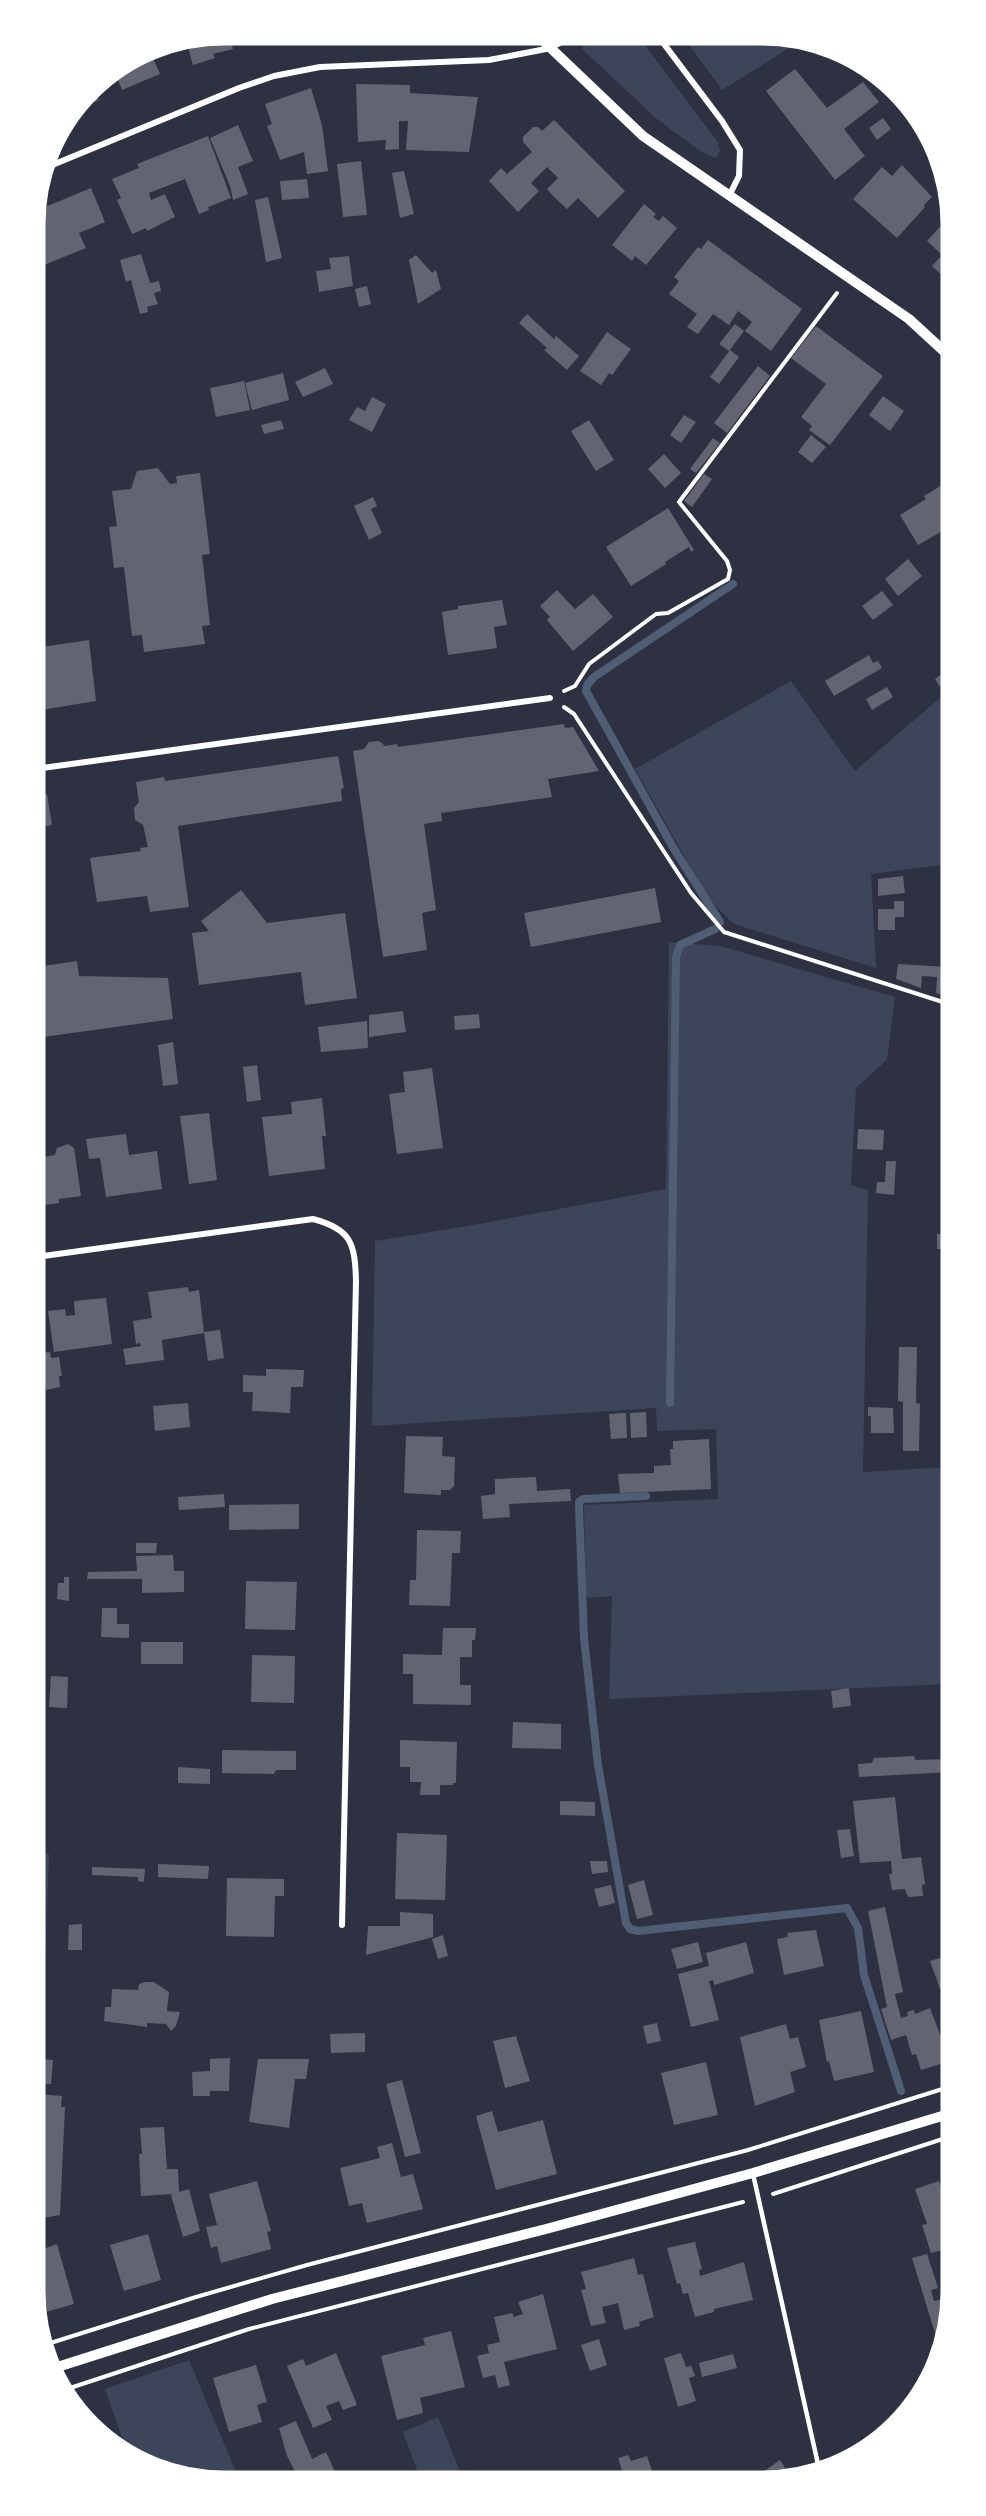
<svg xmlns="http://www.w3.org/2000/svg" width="986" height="2516" font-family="'Archivo Narrow',sans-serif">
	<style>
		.green { fill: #3c4559 }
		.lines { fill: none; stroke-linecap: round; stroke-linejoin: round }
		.stream { stroke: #4f5d75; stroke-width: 8 }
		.building { fill: #626471 }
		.path { stroke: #fff; stroke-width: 4 }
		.service { stroke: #fff; stroke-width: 4.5 }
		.minor { stroke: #fff; stroke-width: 6 }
		.tertiary { stroke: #fff; stroke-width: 10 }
		.rim { fill: none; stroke: #fff; stroke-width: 3 }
	</style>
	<rect width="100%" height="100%" fill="#2d3142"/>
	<path class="green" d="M588,35L638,36L718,142L720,151L716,158L700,151L657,119L582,49Z
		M683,36L799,37L805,38L722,90Z
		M791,681L855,771L941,697L948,720L949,864L871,874L876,968L734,924L709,900L635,769Z
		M669,942L720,946L895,997L887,1060L856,1088L851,1185L868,1190L863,1472L950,1467L951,1684L609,1699L612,1596L586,1598L584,1505L718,1499L716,1429L657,1431L656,1408L372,1426L375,1241L479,1224L666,1189Z
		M38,1854H49L42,2040H39Z
		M189,2360L239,2479H187L126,2449L105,2389Z
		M438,2417L463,2478H420L403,2432Z"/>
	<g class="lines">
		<path class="stream" d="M720,922L674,849L586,691L587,685L594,677L733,584
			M670,1403L676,957L680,945L715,929
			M646,1496L583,1499L579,1502V1507L584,1638L598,1765L626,1923L630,1929L638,1931L847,1908L858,1928L864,1975L901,2091"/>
	</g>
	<path class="building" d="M228,33L233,49L213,54L215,58L193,65L186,40Z
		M254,33H284V34L256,42Z
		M149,49L160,74L122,90L114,70Z
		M795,69L827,108L863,82L879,102L844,129L865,156L835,180L766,91Z
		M356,84L410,85V93L478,97L469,152L406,150L408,121H399V149L385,150L386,140L358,142Z
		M93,87L99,100L75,110Z
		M311,88L322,125L328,171L307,174L304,152L280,160L267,126L272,124L265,104Z
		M883,118L891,129L877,140L869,128Z
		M554,120L625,191L598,218L578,198L567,209L554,197L547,189L558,178L547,167L531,183L539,191L518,212L489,181L501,168L507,174L532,152L523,142V137L533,127H538L542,131Z
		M238,125L253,161L238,167L248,194L233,200L230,186L210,138Z
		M208,136L231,198L208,207L209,210L199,214L185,179L149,193L151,200L165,194L175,217L147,231L146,228L132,234L117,200L121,198L112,179L139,168L137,164Z
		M361,161L367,215L343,217L337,164Z
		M902,165L932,197L924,205L925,207L897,238L853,199L882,167L892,176Z
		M404,171L414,214L400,218L392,173Z
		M307,179L309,198L282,200L280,181Z
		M91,188L105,222L79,233L86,248L39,267L34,255L33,212Z
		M268,197L282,258L266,262L255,200Z
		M644,204L656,214L653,217L659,221L663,216L677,228L646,265L635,256L632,261L612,245Z
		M947,219V280L932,266L942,255L927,241Z
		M708,240L802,309L771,351L745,331L752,322L738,311L729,325L713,314L698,334L687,327L697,314L669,294L679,281L674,277L698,247L701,249Z
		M141,254L150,283L159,281L161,291L154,293L158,304L147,307L148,312L140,314L131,280L126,282L120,260Z
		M416,255L432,273L436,270L441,289L418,304L409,260Z
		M349,256L353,286L319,292L316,271L331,269L329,258Z
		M367,286L371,304L359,307L355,289Z
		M527,314L554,339L556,336L579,356L567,370L544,350L547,348L519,323Z
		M735,324L744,331L729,351L719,344Z
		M816,326L883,376L830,445L809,430L812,426L801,417L826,384L791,358Z
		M607,332L631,349L612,375L609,373L601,385L580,371Z
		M730,350L739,357L719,384L710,377Z
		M758,366L770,376L727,433L714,423Z
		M325,368L333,384L303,397L295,382Z
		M283,373L289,400L252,410L245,383Z
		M244,381L250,410L216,417L210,388Z
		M883,396L904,411L890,431L869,415Z
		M372,397L386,404L372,432L349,420L357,407L365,411Z
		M684,415L696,422L681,443L670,435Z
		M281,420L284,429L264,434L261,425Z
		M589,420L614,460L596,471L571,431Z
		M811,435L826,447L812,463L798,452Z
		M713,438L720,443L696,473L690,469Z
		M664,454L681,473L665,488L648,469Z
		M158,468L170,484L177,483L176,476L200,473L210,554L202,555L210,625L202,626L205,644L144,652L142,635L132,636L124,567L114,568L109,527L117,526L112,491L131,489L137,471Z
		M704,474L712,479L692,507L684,501Z
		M947,482L948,535L944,530L918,545L900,515L926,499L924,496Z
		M373,497L377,506L371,509L382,533L369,540L354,506Z
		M668,508L694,550L691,552L689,547L665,562L666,564L631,586L606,547Z
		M908,559L922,576L898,596L885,579Z
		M557,590L575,609L593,594L613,617L573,651L547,620L550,617L540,606Z
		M882,591L893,605L873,620L862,606Z
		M502,600L507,625L494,627L497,648L448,655L442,612L458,609V606Z
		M89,640L96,701L35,711V648Z
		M869,655L873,663L878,661L882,668L834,696L825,681Z
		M948,669V686L942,690L935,679Z
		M887,687L893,697L872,710L866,699Z
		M564,724L565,728L573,727L599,771L548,779L552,797L441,813L442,821L424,824L436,910L422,913L427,950L383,957L353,751L364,749L369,742L379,741L385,746L397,744L398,747Z
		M338,756L344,788L341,789L342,801L178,826L189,907L150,912L147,896L97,902L90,858L141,851L140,848L148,847L143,825L135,820L134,808L139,802L136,782L164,777L165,781Z
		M47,794L52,825L37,828L35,795Z
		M903,876L905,893L878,896V879Z
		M655,888L661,922L531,947L524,913Z
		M241,890L267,923L345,913L357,998L305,1005L301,972L199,985L192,933L209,931L201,921Z
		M894,901H904V917H895V930H878V909H894Z
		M77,961L79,976L168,978L173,1019L36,1038V967Z
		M898,964L949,967V997L936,993L937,977L922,976L921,988L896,979Z
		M403,1011L406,1032L369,1037V1015Z
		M479,1014L480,1028L455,1030L454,1016Z
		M367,1021L368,1048L321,1052L318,1027Z
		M173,1042L178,1084L163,1086L158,1045Z
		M257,1065L261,1100L247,1102L243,1067Z
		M432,1068L443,1148L397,1154L389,1094L405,1092L403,1072Z
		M322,1098L326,1136H322L325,1169L269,1176L262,1117L292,1114L291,1102Z
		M209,1113L217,1180L189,1184L180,1116Z
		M858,1129L884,1130L883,1150L857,1149Z
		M126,1134L129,1155L157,1151L162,1189L106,1197L100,1158L89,1159L86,1139Z
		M68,1144L74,1148L81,1196L59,1199V1203L44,1205V1199L36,1200V1178L41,1177L38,1158L55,1155L57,1148Z
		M886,1161H896L894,1195L876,1193L877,1182H885Z
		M937,1234H950V1250L937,1249Z
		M188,1287L189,1292L199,1290L204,1333L162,1340L164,1360L126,1365L123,1349L141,1346L140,1343L136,1344L133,1321L152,1318L148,1292Z
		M106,1298L112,1344L54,1352L48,1311L65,1309L66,1316L75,1315L74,1301Z
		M220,1330L224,1358L208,1361L204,1332Z
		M37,1338L40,1353L50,1352L51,1358L59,1357L62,1376H59L60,1387L46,1390L41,1361L37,1362Z
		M899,1347H917L916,1403L920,1404L919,1451H903V1402L898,1401Z
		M266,1369L304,1370L303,1387H291L290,1413L252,1411L253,1392H243V1375L266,1376Z
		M188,1403L190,1427L155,1431L153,1406Z
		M868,1407L893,1408L894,1433H871V1416H868Z
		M646,1412L647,1437L631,1438L630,1413Z
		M626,1413L627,1438L611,1439L609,1414Z
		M406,1436L443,1437L442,1456L455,1457L454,1486L450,1490H441V1495L404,1493Z
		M709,1439L711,1489L620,1493L618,1474L654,1473V1466L671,1465L670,1449H673V1441Z
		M536,1477L537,1491L570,1489L571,1501L509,1504L510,1517L483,1519L481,1496L495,1494V1479Z
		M224,1494L225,1507L179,1510L178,1497Z
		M299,1504V1529L229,1530V1505Z
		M417,1530L461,1531L460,1553H452L450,1606L409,1605L410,1580H416Z
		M136,1543H157L156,1553H136Z
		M173,1555L174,1571H184V1592L142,1593V1579H87L88,1572L137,1571L136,1556Z
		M64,1577H69V1601L57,1599L58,1583H64Z
		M246,1581L297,1582L295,1630L245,1629Z
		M102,1608H117V1624H129V1638L101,1637Z
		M443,1628H476L475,1640H472V1657H460V1685H471V1705L413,1704V1674H403V1654L442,1655Z
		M141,1642H183V1664H141Z
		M252,1655L295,1656L294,1703L251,1702Z
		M51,1676L68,1677L67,1708L49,1707Z
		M849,1688L851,1706L833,1708L831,1691Z
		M946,1702H951V1727H948Z
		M513,1722L561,1724V1749L512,1748Z
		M400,1740L457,1742L456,1783H453V1785H440V1795H420L421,1782H410V1767H400Z
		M222,1750L296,1751V1770H276L274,1774L222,1773Z
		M914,1756L915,1760L949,1759L950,1772L859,1777L858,1764L872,1763L874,1758Z
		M178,1767L210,1769V1784L178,1783Z
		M895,1797L902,1859L921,1857L925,1884L922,1885L923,1896L908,1897L905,1889L892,1890L889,1874H892L891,1861L860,1863L853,1801Z
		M560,1801L595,1802V1816L560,1815Z
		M850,1829L854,1856L841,1858L837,1830Z
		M397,1833L447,1835L445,1900L395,1899Z
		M590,1861H607L608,1872L592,1874Z
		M158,1864L209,1866L208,1879L158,1877Z
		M92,1867L145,1869L144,1882L138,1881V1877L92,1875Z
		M227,1878L284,1879V1896H275L274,1937L226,1936Z
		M644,1880L653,1915L637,1919L628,1885Z
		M611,1885L615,1903L599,1907L594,1889Z
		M885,1907L903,1992L895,1994L901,2018L908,2016L907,2012L914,2010L915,2014L930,2008L950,2061L921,2070L916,2054L912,2055L906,2035L891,2040L881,2009L887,2007L868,1911Z
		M400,1912L433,1914V1937L366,1955L368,1926H400Z
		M82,1924V1950H68L69,1925Z
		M816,1930L824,1966L784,1975L777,1939L788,1937L787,1933Z
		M443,1935L448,1956L438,1959L432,1939Z
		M698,1942L703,1962L677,1969L671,1949Z
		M746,1942L754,1973L714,1985L713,1980L709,1981L719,2020L691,2027L678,1974L709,1966L706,1953Z
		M946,1956L952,1972V1984L940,1989L930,1961Z
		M145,1982H154L169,1992L167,2011L180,2012L176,2026L171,2031L166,2024L147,2023V2027L104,2021L105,2007H111L112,1989L138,1990L139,1984Z
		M861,2011L874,2072L834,2081L829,2061L827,2062L819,2020Z
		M657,2023L661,2041L647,2044L643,2026Z
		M786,2024L790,2039L798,2037L806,2067L790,2072L795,2092L755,2106L740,2037Z
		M365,2033V2052L331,2053L330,2034Z
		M516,2036L530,2081L505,2088L493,2041Z
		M230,2058L229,2091H210V2096H193L192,2072L210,2071V2059Z
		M39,2059L53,2060L51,2084H39Z
		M258,2059H309L306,2079H295L289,2128L249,2122Z
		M706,2062L718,2115L674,2125L661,2073Z
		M402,2080L421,2153L405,2157L386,2084Z
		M39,2094L62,2096L61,2107H65L60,2215L43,2218H39Z
		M492,2111L498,2132L543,2120L557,2174L496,2190L476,2116Z
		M164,2127L167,2169H178L179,2192L189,2189L200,2231L183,2237L171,2195L174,2194L141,2196L139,2154H142L140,2128Z
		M392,2143L401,2177L413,2174L423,2209L367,2223L362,2203L349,2206L340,2168L380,2158L377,2147Z
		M257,2181L271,2231L267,2232L271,2249L221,2263L217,2246L211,2248L206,2227L217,2225L209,2194Z
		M939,2181L952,2225L953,2269L946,2249L931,2253L922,2225L927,2224L915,2189Z
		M39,2225H43L42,2231L45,2232L43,2249L57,2244L74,2304L42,2313L39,2303Z
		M148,2234L161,2280L124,2291L110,2245Z
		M695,2242L702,2269L699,2270L700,2276L744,2262L753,2300L714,2309V2312L695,2317L688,2293L683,2294L680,2283L677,2284L667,2248Z
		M927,2254L938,2288L931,2290L934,2301L948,2298L951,2310L944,2342L938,2343L912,2258Z
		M634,2258L638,2275L643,2274L654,2317L639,2322L640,2326L624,2330L618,2303L602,2307L606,2323L591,2326L581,2290L586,2289L581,2272Z
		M543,2294L557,2349L504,2362L510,2385L498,2388L495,2375L483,2378L477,2356L489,2353L487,2345L500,2342L494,2317L512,2313L514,2317L523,2314L518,2302Z
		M451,2331L465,2387L420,2398L423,2413L397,2420L381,2356L425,2345L423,2338Z
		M599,2339L607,2365L590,2371L581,2345Z
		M336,2353L357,2405L343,2410L339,2401L326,2406L332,2420L313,2428L287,2366L303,2359L306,2366Z
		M681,2353L686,2367L691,2366L695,2376L689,2378L696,2401L678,2407L664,2358Z
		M733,2354L737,2368L702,2377L699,2363Z
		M256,2365L267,2402L257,2405L262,2422L229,2432L213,2378Z
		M296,2421L312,2459L326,2452L337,2476L330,2479H299L287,2456L279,2428Z
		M628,2455L631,2461L647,2456L654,2477H624L618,2458Z
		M780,2460L791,2477H756Z
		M605,2471L607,2478H587V2477Z"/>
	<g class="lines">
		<path class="path" d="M564,691L575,686L589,664L656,614L668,613L728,579L730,570L727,561L679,502L837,293
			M564,707L574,714L691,893L724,932L949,1004
			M773,2194L952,2136
			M41,2346L196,2297L307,2265L748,2150L952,2086
			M61,2391L249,2329L743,2202"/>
		<path class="service" d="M753,2174L820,2473"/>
		<path class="minor" d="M658,36L722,121L740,150L739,176L729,196
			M45,168L239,88L274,76L320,67L489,60L551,48L573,35
			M35,769L550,698
			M36,1257L313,1219C351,1229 355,1243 356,1281L342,1925"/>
		<path class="tertiary" d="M537,35L643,136L909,319L947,354
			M51,2369L272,2299L546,2229L753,2173L952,2113"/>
	</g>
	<path d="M0 0H986V2516H0ZM224 44H762A180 180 0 0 1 942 224V2292A180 180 0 0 1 762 2472H224A180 180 0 0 1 44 2292V224A180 180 0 0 1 224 44Z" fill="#fff" fill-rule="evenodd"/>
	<path class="rim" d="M224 44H762A180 180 0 0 1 942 224V2292A180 180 0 0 1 762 2472H224A180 180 0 0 1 44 2292V224A180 180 0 0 1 224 44Z"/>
</svg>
